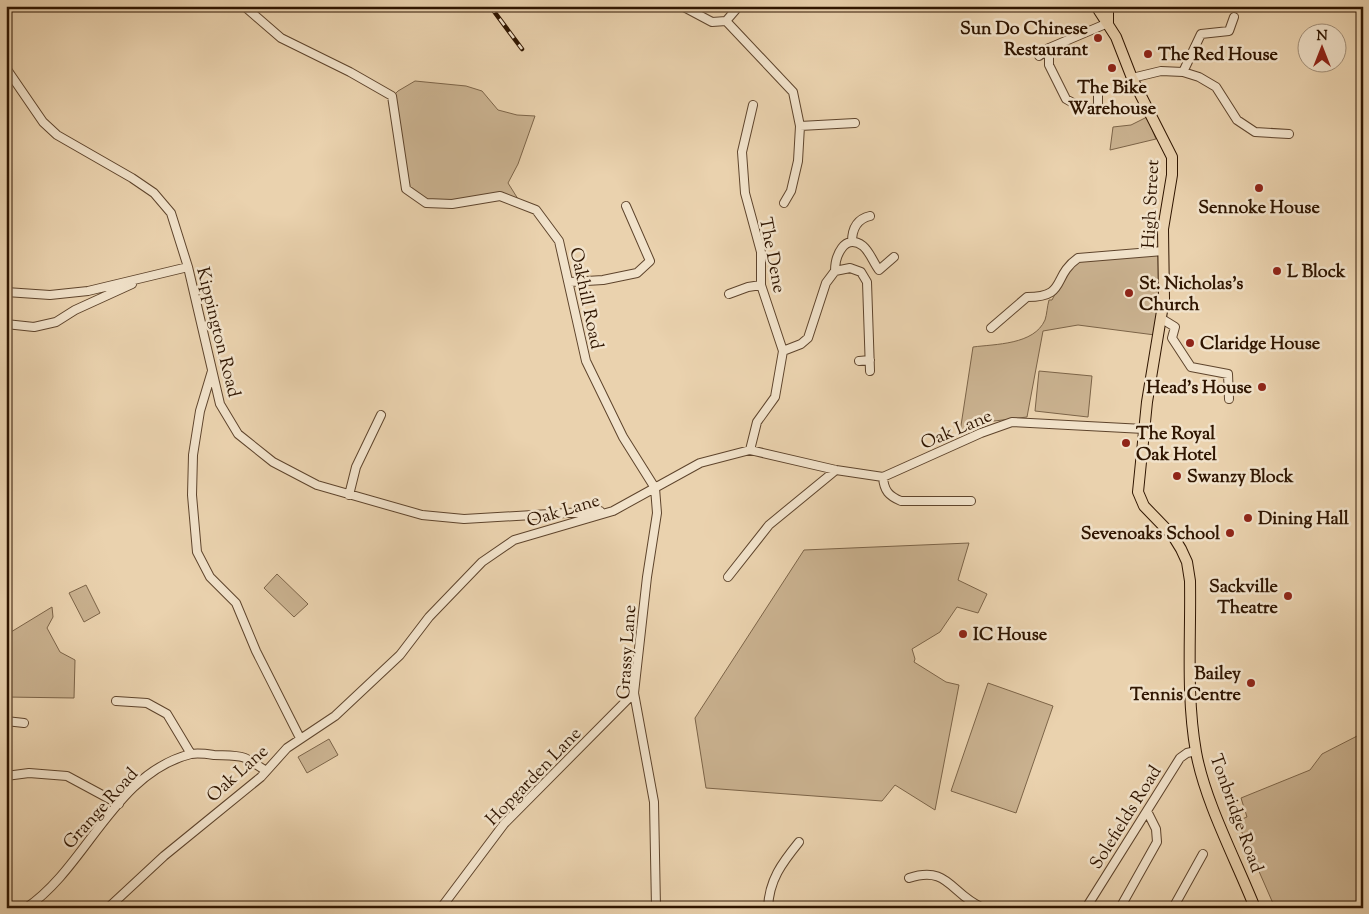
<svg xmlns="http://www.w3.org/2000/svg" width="1369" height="914" font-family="'Sorts Mill Goudy',serif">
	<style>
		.green { fill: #cab290; stroke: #7c6448 }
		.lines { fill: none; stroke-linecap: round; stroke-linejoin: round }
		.minor-casing { stroke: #5e442c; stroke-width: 10 }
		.major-casing { stroke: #2f1500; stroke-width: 12 }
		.minor { stroke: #f1e2ca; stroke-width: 8 }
		.major { stroke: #ead2ae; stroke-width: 10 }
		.rail-casing { stroke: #2f1500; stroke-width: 4.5 }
		.rail { stroke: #f1e2ca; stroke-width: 2.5; stroke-dasharray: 8; stroke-linecap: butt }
		.poi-dot { fill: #8f2418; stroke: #f1e2ca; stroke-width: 2 }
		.labels { text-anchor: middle; stroke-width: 5; stroke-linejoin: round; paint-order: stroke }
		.poi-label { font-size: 18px; font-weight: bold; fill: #2f1500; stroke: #f1e2ca; text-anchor: start }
		.street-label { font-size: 18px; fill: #2f1500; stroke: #f1e2ca }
	</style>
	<rect width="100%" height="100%" fill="#ead2ae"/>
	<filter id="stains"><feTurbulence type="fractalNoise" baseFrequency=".004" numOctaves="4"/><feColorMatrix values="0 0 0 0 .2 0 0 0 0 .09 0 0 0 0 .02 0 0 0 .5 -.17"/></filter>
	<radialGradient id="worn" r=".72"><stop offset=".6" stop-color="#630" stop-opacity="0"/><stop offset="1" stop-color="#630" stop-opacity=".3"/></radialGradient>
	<path class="green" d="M415,81L466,86L482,91L498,110L517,115L535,116L518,164L508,183L518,199L501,195L428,203L407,188L392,97L398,91Z
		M1147,117L1156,139L1110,150L1113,127L1131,125Z
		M1159,254L1161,302L1155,335L1078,325L1043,331L1027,417L978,423L960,432L973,347C995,344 1034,345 1045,320C1047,314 1047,307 1049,300H1052L1069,267L1079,260Z
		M1039,371L1092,376L1088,417L1035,411Z
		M969,543L958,580L987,594L978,613L957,607L940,632L912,649L915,659L914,662L946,682L959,685L935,810L895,785L882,801L706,788L695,718L804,550Z
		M277,574L308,604L294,617L264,588Z
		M86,585L100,613L84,622L69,593Z
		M52,607L53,617L47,628L60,652L75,660L74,698L6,697V635Z
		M988,683L1053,706L1016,813L951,791Z
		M1363,733V908H1275L1237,821L1247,817L1241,798L1310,770L1322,754Z
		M329,739L338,755L307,773L298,757Z"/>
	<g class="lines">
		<g class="minor-casing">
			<path id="minor" d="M244,6L281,38L350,72L392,96L406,189L426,203L452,204L500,196L536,210L559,241L586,361L623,437L655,488L657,513L647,577L634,693L654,802L656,908
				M682,6L712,22L726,21L793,92L800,126L798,161L791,191L784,203
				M1234,17L1229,31L1201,34L1183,72L1199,77L1216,87L1237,120L1255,132L1289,134
				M726,21L739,6
				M1049,48V65L1066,99L1082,108L1098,109V92
				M1039,56L1049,48L1108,23
				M6,68L43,122L57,135L132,178L154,193L171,213L188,267L220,404L238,434L273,462L317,485L422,515L464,519L600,511
				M1132,78L1161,71L1183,72
				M800,126L855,123
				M852,242C852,229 857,219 870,216
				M835,271C835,257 844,232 863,246C870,252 873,262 879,270L894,257
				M570,282L603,280L637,273L650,261L626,206
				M6,292L50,295L88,291L188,267
				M729,294L748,287L761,285
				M1162,319L1175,327L1172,338L1191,367L1228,374L1229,399
				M6,324L34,327L56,322L75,310L132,284
				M991,328L1027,297C1068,297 1051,277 1078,258L1163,251
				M783,351L801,344L808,338L826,283L835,271L850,268L861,272L867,282L870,371
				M859,361L870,360
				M212,371L200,411L193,455L192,495L197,552L210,577L236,603L256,651L300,738
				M750,450L757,422L775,397L783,351L761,285V252L745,193L742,152L753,105
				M883,477C884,491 889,496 901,501H971
				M349,495L356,467L381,415
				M728,577L769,525L836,470
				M116,701L147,703L167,714L191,754
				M6,721L24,723
				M6,776L29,773L67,776L119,804
				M909,878C949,865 950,894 983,908
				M26,908C87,867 114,773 191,754C198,753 207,754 214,755C244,756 241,754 266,771
				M108,908L164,856L261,777L287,748L335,716L400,655L429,617L482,562L514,540L613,511L700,463L750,450L836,470L883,477L981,433L1012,422L1144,429
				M441,908L504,824L634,693
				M768,908C769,880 782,863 799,842
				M1086,908L1180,758L1187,753L1196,751
				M1120,908L1157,842L1156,829L1147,811
				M1173,908L1203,854"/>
		</g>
		<g class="major-casing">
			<path id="major" d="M1096,6L1116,37L1132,78L1172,157V175L1163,229L1164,299L1147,402L1138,492L1144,506L1173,536L1181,549L1187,562L1190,581C1191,638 1186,695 1196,752C1205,802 1236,860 1255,908
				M1108,6V23"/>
		</g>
		<use href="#minor" class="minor"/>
		<use href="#major" class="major"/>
		<g class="rail-casing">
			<path id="rail" d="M490,6L522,49"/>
		</g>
		<use href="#rail" class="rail"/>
	</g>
	<g class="poi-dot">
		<circle cx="1098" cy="38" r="5"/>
		<circle cx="1148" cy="54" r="5"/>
		<circle cx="1112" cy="68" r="5"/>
		<circle cx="1259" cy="188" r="5"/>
		<circle cx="1277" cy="271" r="5"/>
		<circle cx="1129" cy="293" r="5"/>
		<circle cx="1190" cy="343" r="5"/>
		<circle cx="1262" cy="387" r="5"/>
		<circle cx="1126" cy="443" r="5"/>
		<circle cx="1177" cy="476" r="5"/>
		<circle cx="1248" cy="518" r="5"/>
		<circle cx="1230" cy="533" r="5"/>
		<circle cx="1288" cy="596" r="5"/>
		<circle cx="963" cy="634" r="5"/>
		<circle cx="1251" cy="683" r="5"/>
	</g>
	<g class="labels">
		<g class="poi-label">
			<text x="1088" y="34" text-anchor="end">Sun Do Chinese<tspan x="1088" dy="21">Restaurant</tspan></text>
			<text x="1158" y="60">The Red House</text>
			<text x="1112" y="93" text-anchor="middle">The Bike<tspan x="1112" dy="21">Warehouse</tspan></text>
			<text x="1259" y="213" text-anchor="middle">Sennoke House</text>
			<text x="1287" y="277">L Block</text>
			<text x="1139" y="289">St. Nicholas's<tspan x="1139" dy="21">Church</tspan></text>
			<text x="1200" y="349">Claridge House</text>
			<text x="1252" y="393" text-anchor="end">Head's House</text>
			<text x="1136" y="439">The Royal<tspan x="1136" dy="21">Oak Hotel</tspan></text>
			<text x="1187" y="482">Swanzy Block</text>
			<text x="1258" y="524">Dining Hall</text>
			<text x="1220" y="539" text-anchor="end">Sevenoaks School</text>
			<text x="1278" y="592" text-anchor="end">Sackville<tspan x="1278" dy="21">Theatre</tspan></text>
			<text x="973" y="640">IC House</text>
			<text x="1241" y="679" text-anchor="end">Bailey<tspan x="1241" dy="21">Tennis Centre</tspan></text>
		</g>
		<g class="street-label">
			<text transform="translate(1150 204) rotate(-87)" y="6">High Street</text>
			<text transform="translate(773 255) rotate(79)" y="6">The Dene</text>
			<text transform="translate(587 298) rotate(78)" y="6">Oakhill Road</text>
			<text transform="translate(219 332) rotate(76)" y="6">Kippington Road</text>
			<text transform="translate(956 429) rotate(-23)" y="6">Oak Lane</text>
			<text transform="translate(563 510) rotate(-17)" y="6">Oak Lane</text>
			<text transform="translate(626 652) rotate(-86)" y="6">Grassy Lane</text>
			<text transform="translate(237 773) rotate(-42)" y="6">Oak Lane</text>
			<text transform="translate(533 776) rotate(-46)" y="6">Hopgarden Lane</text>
			<text transform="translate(100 808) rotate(-48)" y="6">Grange Road</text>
			<text transform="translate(1237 813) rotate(70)" y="6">Tonbridge Road</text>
			<text transform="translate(1125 817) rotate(-58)" y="6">Solefields Road</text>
		</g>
	</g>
	<rect width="1369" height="914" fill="none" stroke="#ead2ae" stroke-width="25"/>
	<rect x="8" y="8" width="1354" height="899" fill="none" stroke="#2f1500" stroke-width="2.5"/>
	<rect x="12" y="12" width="1344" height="889" fill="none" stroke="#2f1500"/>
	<g transform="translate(1322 48)"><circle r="24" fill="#f1e2ca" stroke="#a39079"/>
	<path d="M0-4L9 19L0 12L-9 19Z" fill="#8f2418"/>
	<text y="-8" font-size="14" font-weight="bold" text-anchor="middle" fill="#2f1500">N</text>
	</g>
	<rect width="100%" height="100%" filter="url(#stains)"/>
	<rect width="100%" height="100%" fill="url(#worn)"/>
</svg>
